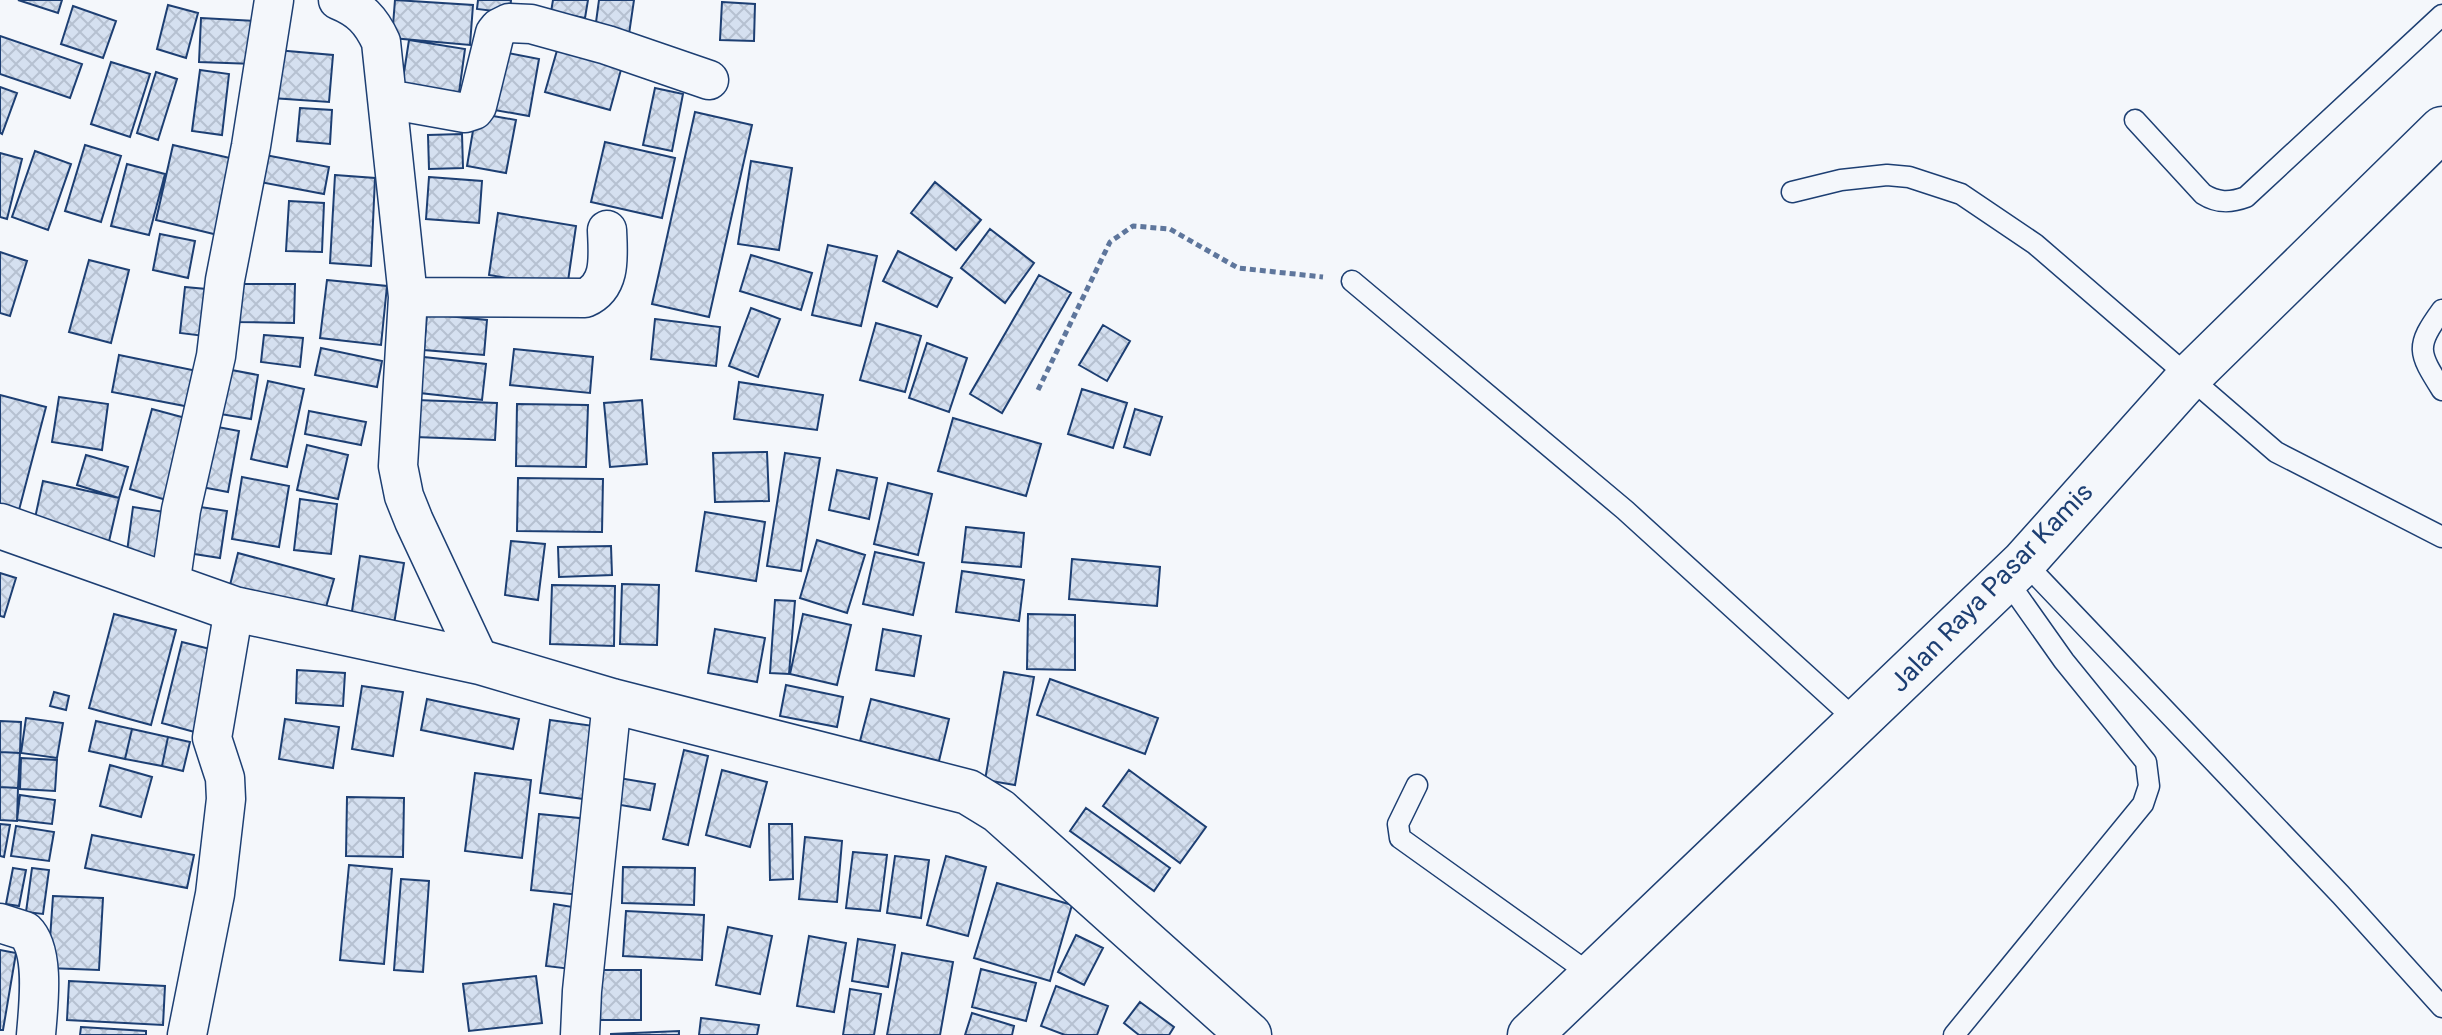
<svg xmlns="http://www.w3.org/2000/svg" width="2442" height="1035" font-family="Roboto,sans-serif">
	<style>
		.building { fill: url(#building-cross-hatch); stroke: #1d3f73; stroke-width: 2 }
		.lines { fill: none; stroke-linecap: round; stroke-linejoin: round }
		.service-casing { stroke: #1d3f73; stroke-width: 23 }
		.minor-casing { stroke: #1d3f73; stroke-width: 41 }
		.tertiary-casing { stroke: #1d3f73; stroke-width: 47 }
		.secondary-casing { stroke: #1d3f73; stroke-width: 47 }
		.path { stroke: #5e769c; stroke-width: 5; stroke-dasharray: 6 4; stroke-linecap: butt }
		.service { stroke: #f4f7fb; stroke-width: 20 }
		.minor { stroke: #f4f7fb; stroke-width: 38 }
		.tertiary { stroke: #f4f7fb; stroke-width: 44 }
		.secondary { stroke: #f4f7fb; stroke-width: 44 }
		.labels { text-anchor: middle; stroke-width: 6; stroke-linejoin: round; paint-order: stroke }
		.street-label { font-size: 26px; fill: #1d3f73; stroke: #f4f7fb }
	</style>
	<defs>
		<pattern id="building-cross-hatch" width="8" height="8" patternUnits="userSpaceOnUse" patternTransform="scale(2)"><rect width="8" height="8" fill="#d5e0f0"/><path d="M0 0l8 8M0 8l8-8" fill="none" stroke="#b6c1d1"/></pattern>
	</defs>
	<rect width="100%" height="100%" fill="#f4f7fb"/>
	<path class="building" d="M18,0H62L58,13Z
		M395,0L473,5L470,45L392,38Z
		M478,0H511L510,13L477,9Z
		M553,0H588L585,18L551,12Z
		M599,0H634L628,41L594,37Z
		M722,2L755,4L754,41L720,40Z
		M168,5L198,13L186,58L157,49Z
		M73,6L116,21L103,58L61,44Z
		M201,18L256,21L254,64L199,62Z
		M0,36L82,64L70,98L0,74Z
		M409,40L465,49L458,100L401,92Z
		M558,47L622,66L610,110L545,92Z
		M276,50L333,55L329,102L272,98Z
		M493,50L539,59L529,116L483,108Z
		M111,62L150,74L130,137L91,124Z
		M200,70L229,74L222,135L192,131Z
		M156,72L177,79L158,140L137,133Z
		M0,87L17,93L2,134L0,133Z
		M655,88L683,94L672,151L643,145Z
		M300,108L332,110L330,144L297,141Z
		M695,112L752,125L709,317L652,304Z
		M476,113L516,120L506,173L467,166Z
		M462,134L463,168L429,169L428,135Z
		M605,142L675,158L662,218L591,202Z
		M85,145L121,156L101,222L65,211Z
		M173,145L243,161L226,237L156,220Z
		M35,151L71,164L48,230L12,217Z
		M0,153L22,159L7,219L0,217Z
		M265,155L329,167L324,194L260,182Z
		M751,161L792,168L779,250L738,244Z
		M127,164L165,174L149,235L111,226Z
		M335,175L375,178L371,266L330,263Z
		M429,177L482,181L479,223L426,219Z
		M935,182L981,220L956,250L911,213Z
		M289,201L324,203L322,252L286,251Z
		M498,213L576,226L567,288L489,275Z
		M990,229L1034,263L1005,303L961,268Z
		M160,234L195,241L188,278L153,270Z
		M828,245L877,256L861,326L812,315Z
		M898,251L952,278L937,307L883,281Z
		M0,252L27,261L10,316L0,313Z
		M751,255L812,273L801,310L740,291Z
		M89,260L129,270L111,343L69,332Z
		M1039,275L1071,293L1002,413L970,394Z
		M327,280L387,286L381,345L320,338Z
		M234,284H295L294,323L234,322Z
		M185,287L217,290L212,337L180,333Z
		M751,308L780,319L758,377L729,366Z
		M427,314L487,320L484,355L424,350Z
		M655,319L720,327L716,366L651,359Z
		M876,323L921,336L905,392L860,380Z
		M1103,325L1130,341L1107,381L1079,365Z
		M264,335L303,338L300,367L261,362Z
		M927,343L967,358L949,412L909,398Z
		M321,348L382,361L377,387L315,375Z
		M514,349L593,357L590,393L510,385Z
		M119,355L202,372L195,408L112,392Z
		M415,356L486,364L482,400L411,392Z
		M221,368L258,375L251,419L214,413Z
		M268,381L304,389L287,467L251,459Z
		M739,382L823,395L817,430L734,419Z
		M1082,389L1127,403L1113,448L1068,434Z
		M0,395L46,407L19,510L0,505Z
		M59,397L108,404L102,450L52,442Z
		M416,400L497,403L495,440L415,437Z
		M642,400L647,464L610,467L604,403Z
		M517,404L588,405L586,467L516,466Z
		M152,409L189,419L166,500L130,489Z
		M1135,409L1162,417L1150,455L1124,447Z
		M309,411L366,422L361,445L305,434Z
		M953,418L1041,444L1026,496L938,471Z
		M202,424L239,431L228,492L191,485Z
		M307,445L348,455L338,499L297,490Z
		M767,452L769,501L715,502L713,453Z
		M785,453L820,458L801,571L767,566Z
		M86,455L128,467L119,498L77,485Z
		M837,470L877,478L869,519L829,510Z
		M242,477L289,486L279,547L232,539Z
		M518,478L603,479L602,532L517,531Z
		M43,481L119,498L107,550L32,532Z
		M888,483L932,494L918,555L874,544Z
		M300,499L337,504L331,554L294,550Z
		M187,505L227,511L220,558L181,552Z
		M133,507L171,513L163,564L126,559Z
		M705,512L765,522L756,581L696,571Z
		M966,527L1024,533L1021,567L962,562Z
		M817,540L865,555L847,613L800,598Z
		M511,541L545,544L538,600L505,595Z
		M611,546L612,575L559,577L558,547Z
		M875,552L924,563L913,615L863,604Z
		M238,553L334,579L324,614L229,589Z
		M360,556L404,563L394,624L351,618Z
		M1072,559L1160,567L1157,606L1069,599Z
		M962,571L1024,580L1019,621L956,612Z
		M0,573L16,578L4,617L0,616Z
		M622,584L659,585L657,645L620,644Z
		M552,585L615,586L614,646L550,644Z
		M775,600L795,601L789,674L770,673Z
		M114,614L176,630L151,725L89,708Z
		M803,614L851,625L837,685L790,674Z
		M1028,614L1075,615V670L1027,669Z
		M715,629L765,638L757,682L708,673Z
		M883,629L921,636L914,676L876,670Z
		M182,642L218,651L198,733L162,723Z
		M297,670L345,673L343,706L296,703Z
		M1004,672L1034,677L1015,785L985,780Z
		M1050,679L1158,718L1145,754L1037,715Z
		M786,685L843,697L837,727L780,716Z
		M362,686L403,692L393,756L352,749Z
		M54,692L69,696L66,710L50,706Z
		M427,699L519,719L513,749L421,730Z
		M871,699L949,719L939,761L860,741Z
		M26,718L63,723L57,758L21,753Z
		M285,719L339,727L333,768L279,759Z
		M550,720L601,727L591,800L540,793Z
		M0,721L21,722L20,753L0,752Z
		M96,721L132,729L125,759L89,751Z
		M132,729L168,737L162,766L125,759Z
		M168,737L190,742L183,771L162,766Z
		M684,750L708,756L688,845L663,839Z
		M0,752L20,753L18,788L0,787Z
		M21,758L57,760L55,791L20,789Z
		M110,765L152,777L141,817L100,806Z
		M722,770L767,782L750,847L706,835Z
		M1129,770L1206,827L1180,863L1103,806Z
		M475,773L531,780L522,858L465,851Z
		M613,777L655,784L650,810L609,803Z
		M0,787L18,788L17,821L0,820Z
		M20,795L55,800L52,824L17,820Z
		M347,797L404,798L403,857L346,856Z
		M1086,808L1170,868L1154,891L1070,831Z
		M539,814L589,819L581,895L531,890Z
		M0,824L10,825L4,857L0,856Z
		M769,824H792L793,879L770,880Z
		M16,826L54,832L49,861L11,856Z
		M92,835L194,855L187,888L85,868Z
		M805,837L842,841L837,902L799,899Z
		M853,852L887,855L880,911L846,908Z
		M895,856L929,860L921,918L887,913Z
		M946,856L986,867L968,936L927,925Z
		M349,865L392,869L384,964L340,960Z
		M623,867L695,868L694,905L622,903Z
		M13,868L26,870L19,906L6,904Z
		M32,868L49,870L43,914L26,912Z
		M401,879L429,881L423,972L394,970Z
		M997,883L1072,905L1050,981L974,958Z
		M53,896L103,898L99,970L48,968Z
		M554,904L579,908L571,969L546,966Z
		M626,911L704,915L702,960L623,956Z
		M728,927L772,936L760,994L716,985Z
		M1076,935L1103,948L1084,985L1058,972Z
		M809,936L846,943L834,1012L797,1006Z
		M858,939L895,945L888,987L852,981Z
		M0,950L16,953L3,1030H0Z
		M902,953L953,962L940,1035H887Z
		M981,969L1036,983L1026,1021L972,1007Z
		M590,970H641V1020H591Z
		M536,976L542,1023L469,1031L463,984Z
		M69,981L165,986L163,1025L67,1020Z
		M1056,986L1108,1006L1097,1035H1065L1041,1026Z
		M850,989L881,994L874,1035H843Z
		M1140,1002L1174,1027L1169,1035H1139L1124,1023Z
		M972,1013L1014,1026L1012,1035H965Z
		M701,1018L759,1025L757,1035H699Z
		M81,1027L146,1031V1035H80Z
		M679,1031V1035H611V1034Z"/>
	<g class="lines">
		<g class="service-casing">
			<path id="service" d="M2135,120L2203,194C2217,203 2230,203 2246,197L2442,15
				M1792,192L1841,180L1887,175L1909,177L1961,194L2035,244L2276,452L2442,537
				M1352,281L1625,510L1858,722
				M2442,310C2415,347 2418,352 2442,390
				M2024,562L2341,895L2442,1007
				M1417,785L1398,824L1400,838L1593,976
				M1954,1035L2143,804L2149,786L2146,762L2064,661L2006,579"/>
		</g>
		<g class="minor-casing">
			<path id="minor" d="M338,0C360,9 371,20 381,42L408,297L398,466L404,496L414,521L480,662
				M387,99L465,113L474,110L477,106L495,33L499,28L509,23L531,24L607,45L709,80
				M408,297L585,298C612,286 608,256 607,230
				M170,586L181,510L216,356L225,280L251,146L274,0
				M0,923L25,931C46,951 38,1008 36,1035
				M187,1035L215,894L226,799L225,778L212,738L234,609
				M580,1035L582,991L612,701"/>
		</g>
		<g class="tertiary-casing">
			<path id="tertiary" d="M0,526L234,609L480,662L612,701L968,792L999,811L1249,1035"/>
		</g>
		<g class="secondary-casing">
			<path id="secondary" d="M1530,1035L2024,562L2190,376L2442,129"/>
		</g>
		<path class="path" d="M1038,390L1110,242L1133,226L1170,229L1238,268L1323,277"/>
		<use href="#service" class="service"/>
		<use href="#minor" class="minor"/>
		<use href="#tertiary" class="tertiary"/>
		<use href="#secondary" class="secondary"/>
	</g>
	<g class="labels">
		<g class="street-label">
			<text transform="translate(1991 587) rotate(-46)" y="9">Jalan Raya Pasar Kamis</text>
		</g>
	</g>
</svg>
